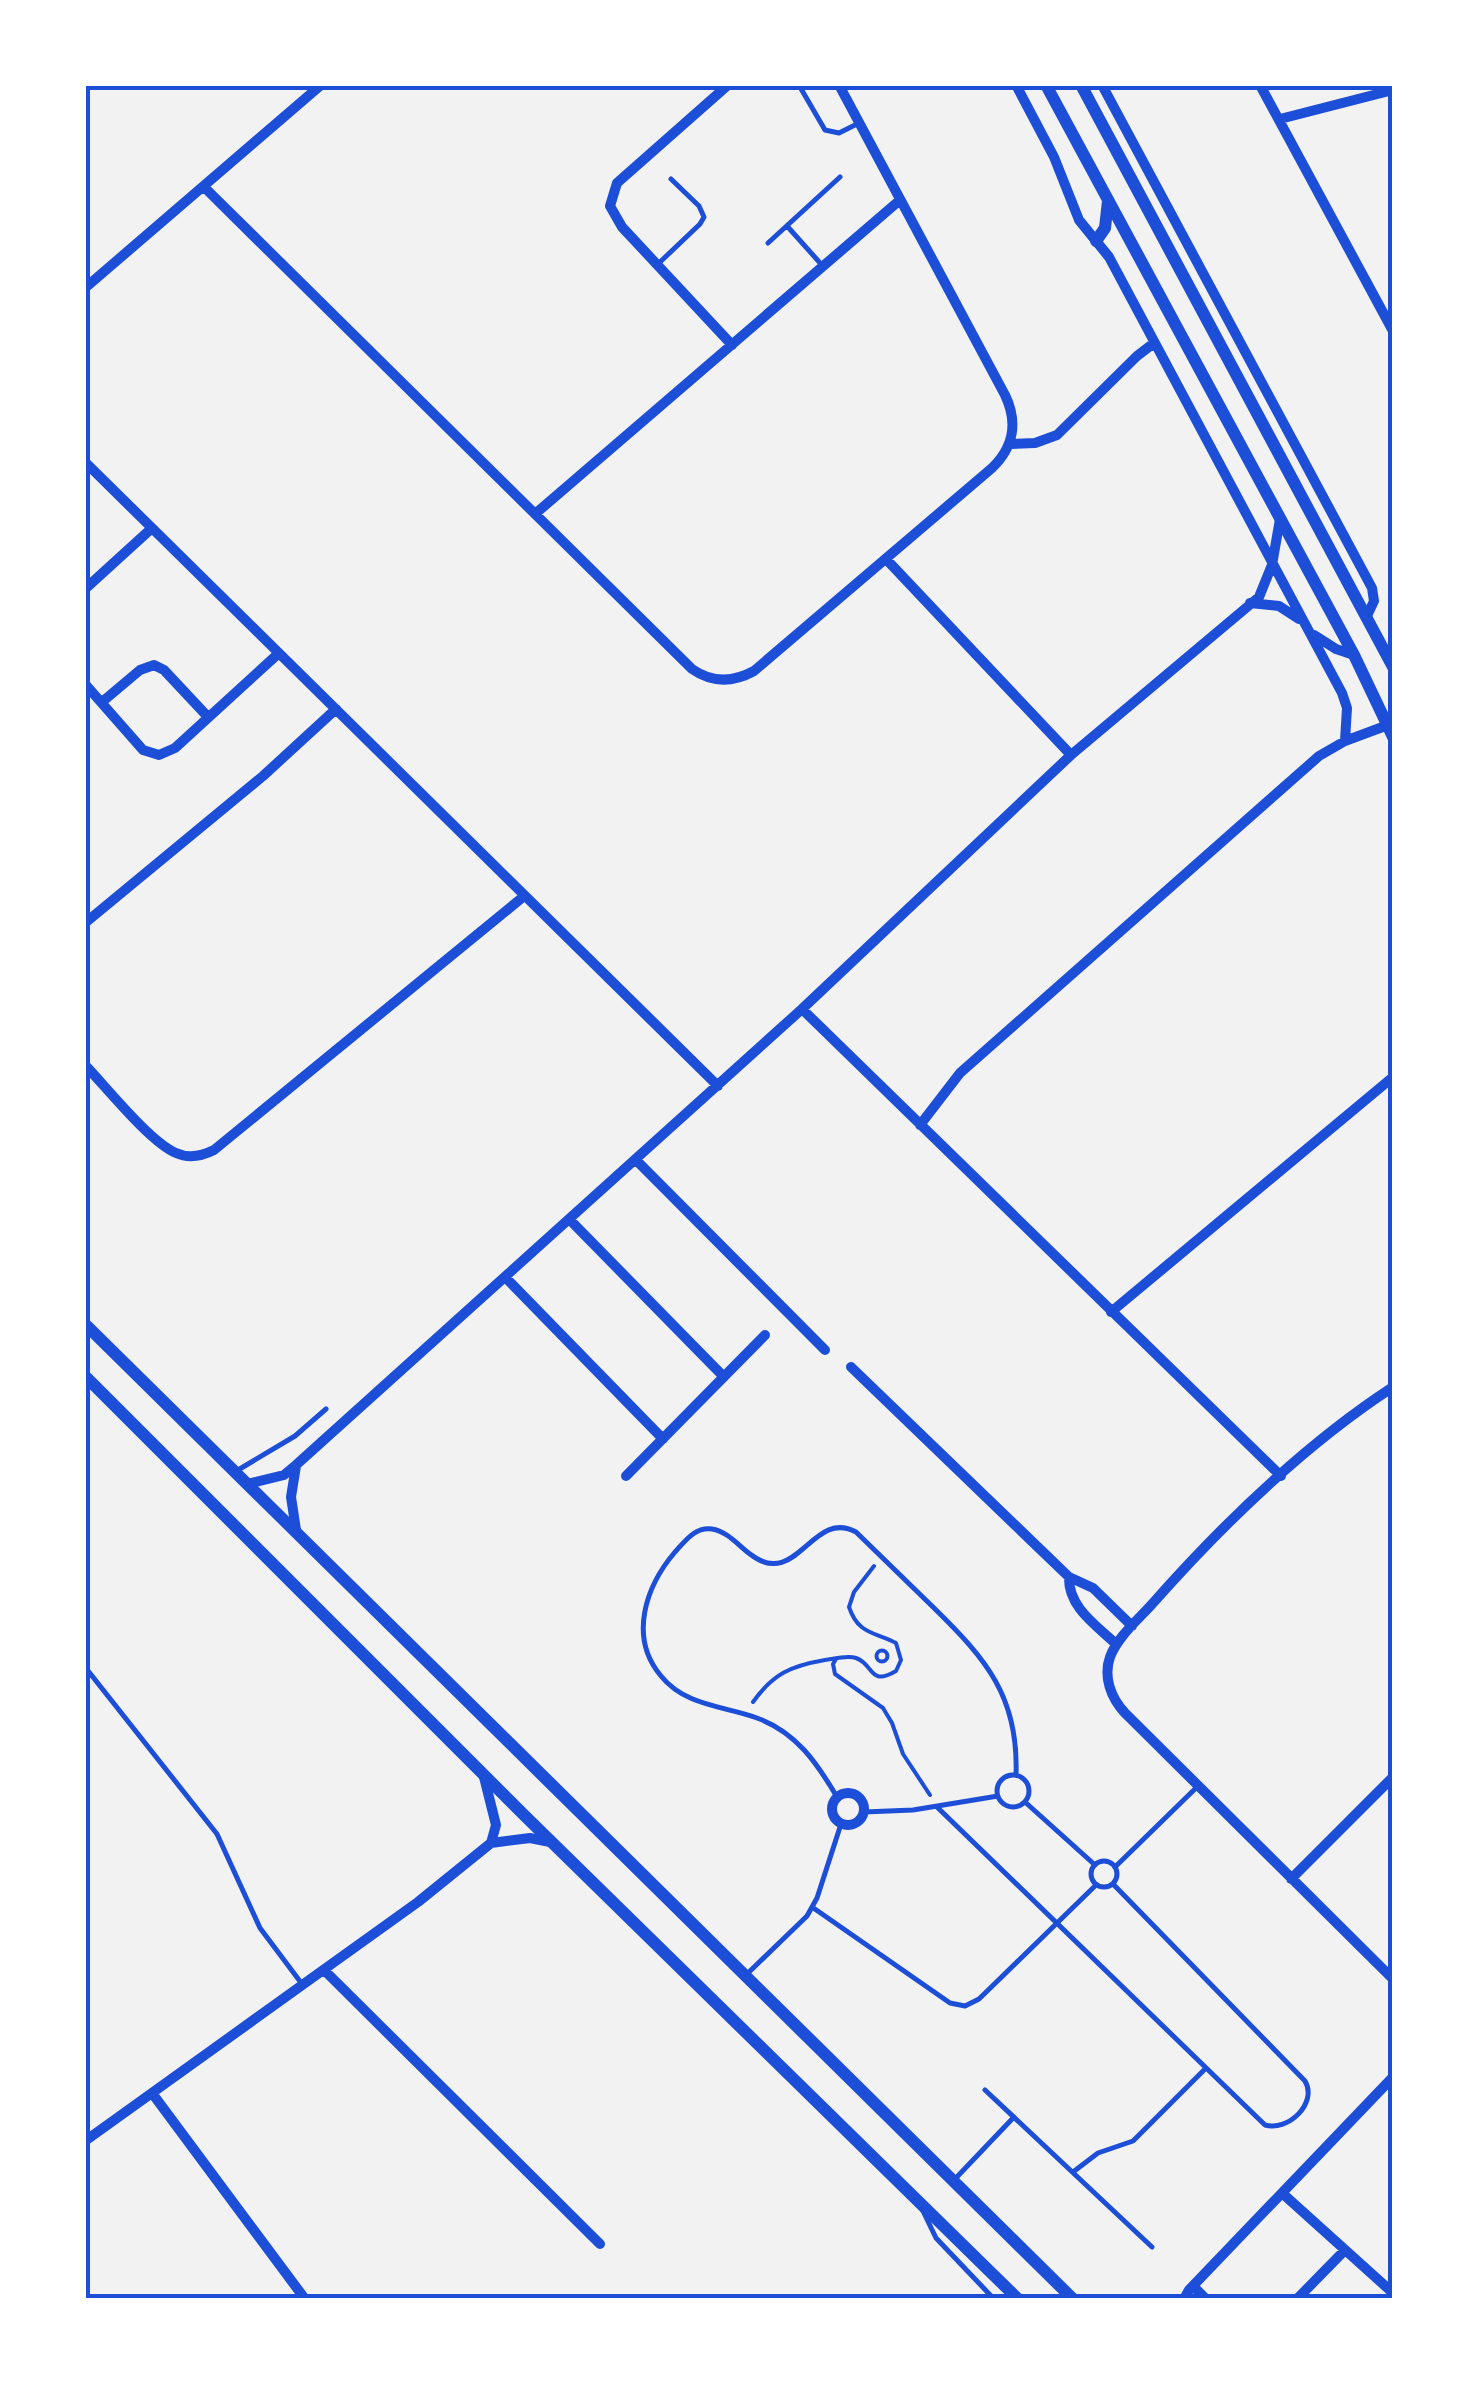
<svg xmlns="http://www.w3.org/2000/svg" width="1478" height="2384" font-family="'Varela Round',sans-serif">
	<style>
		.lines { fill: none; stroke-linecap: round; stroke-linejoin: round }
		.path { stroke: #1d4ed8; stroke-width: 4 }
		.service { stroke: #1d4ed8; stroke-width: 5 }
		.minor { stroke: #1d4ed8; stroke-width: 10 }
		.tertiary { stroke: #1d4ed8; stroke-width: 12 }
		.neatline { fill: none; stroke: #1d4ed8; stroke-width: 4 }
	</style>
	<rect width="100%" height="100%" fill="#f2f2f2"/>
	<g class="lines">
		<path class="path" d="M876.5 1656a5.5 5.5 0 1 1 11 0a5.5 5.5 0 1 1-11 0Z
			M836,1659L833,1664L835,1674L883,1708L892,1723L903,1754L930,1795
			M753,1702C773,1674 790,1666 825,1660C834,1659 847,1655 856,1658C874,1664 869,1687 896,1671L901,1660L896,1643C874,1632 858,1634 849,1607L854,1592L874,1566"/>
		<path class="service" d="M800,87L825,130L839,133L859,123
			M787,226L821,264
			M768,243L840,177
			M659,263L700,224L704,217L699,206L671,179
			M238,1470L295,1436L326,1409
			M85,1667L217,1834L260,1928L302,1984
			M997 1791a16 16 0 1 1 32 0a16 16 0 1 1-32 0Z
			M837,1797C817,1763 796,1732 757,1718C724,1706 685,1706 661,1676C628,1637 646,1586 675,1552C686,1540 695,1527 712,1529C727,1531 739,1546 750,1554C797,1591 812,1508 856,1532C882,1557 908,1583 934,1608C986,1659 1019,1697 1016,1775
			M1025,1802L1095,1865
			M937,1807L1265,2125C1288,2132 1318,2103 1305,2081L1113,1884
			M864,1812L913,1810L998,1796
			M1091 1874a13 13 0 1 1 26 0a13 13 0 1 1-26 0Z
			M1115,1867L1198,1786
			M812,1907L950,2003L965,2006L979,1999L1096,1885
			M747,1974L807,1916L817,1898L841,1824
			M985,2090L1152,2247
			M1073,2172L1098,2153L1133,2141L1206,2068
			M954,2180L1014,2117
			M923,2211L936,2238L994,2299"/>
		<path class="minor" d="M728,85L617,183L610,206L622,227L732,345
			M1016,85L1054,157L1079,220L1109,257L1342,693L1347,708L1345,741
			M1102,85L1372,588L1374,601L1367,616
			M1260,85L1393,331
			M1280,119L1393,90
			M204,187L692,669C712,683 732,683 754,671L992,468C1014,447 1018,422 1005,395L839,85
			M85,288L321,85
			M1010,444L1035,443L1057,435L1137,356L1154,343
			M85,462L718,1086
			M535,514L900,200
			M886,559L1071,755
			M85,589L152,528
			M1250,603L1279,606L1299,619
			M1314,635L1336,649L1354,655
			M85,684L143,750L159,755L175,748L279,653
			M102,702L140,670L154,665L164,670L208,717
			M85,923L263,776L336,709
			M802,1009L1281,1476
			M85,1065C107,1088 150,1142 176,1153C189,1159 202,1156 214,1150L523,897
			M920,1125L960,1073L1319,756L1345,741L1388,725
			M636,1160L825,1350
			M570,1220L724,1377
			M506,1278L663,1439
			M1111,1312L1393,1077
			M851,1367L1069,1577L1093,1588L1132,1626
			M1393,1387C1304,1445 1223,1524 1153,1603C1139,1619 1118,1636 1110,1657C1103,1677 1111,1698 1125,1713L1393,1979
			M296,1466L291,1497L296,1530
			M626,1476L765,1335
			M247,1484L284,1475L296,1465L802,1009L1071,755L1259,597L1272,565L1280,519
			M1069,1577C1068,1607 1096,1625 1116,1644
			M484,1777L496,1825L491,1843
			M832 1809a16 16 0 1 1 32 0a16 16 0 1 1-32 0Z
			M1291,1879L1393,1777
			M85,1882V1886
			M324,1970L600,2244
			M152,2093L305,2299
			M85,2141L418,1902L491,1843L530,1838L550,1842
			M1282,2193L1393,2293
			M1193,2286L1206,2299
			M1184,2299L1189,2290L1393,2077
			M1297,2299L1345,2250"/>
		<path class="tertiary" d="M1046,85L1354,655L1393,737
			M1081,85L1393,667
			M1096,241L1105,228L1108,201
			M85,1324L1073,2299
			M85,1376L523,1814L1018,2299"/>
	</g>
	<rect width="1478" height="2384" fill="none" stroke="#ffffff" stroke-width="175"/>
	<rect x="88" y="88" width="1302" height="2208" class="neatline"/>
</svg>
